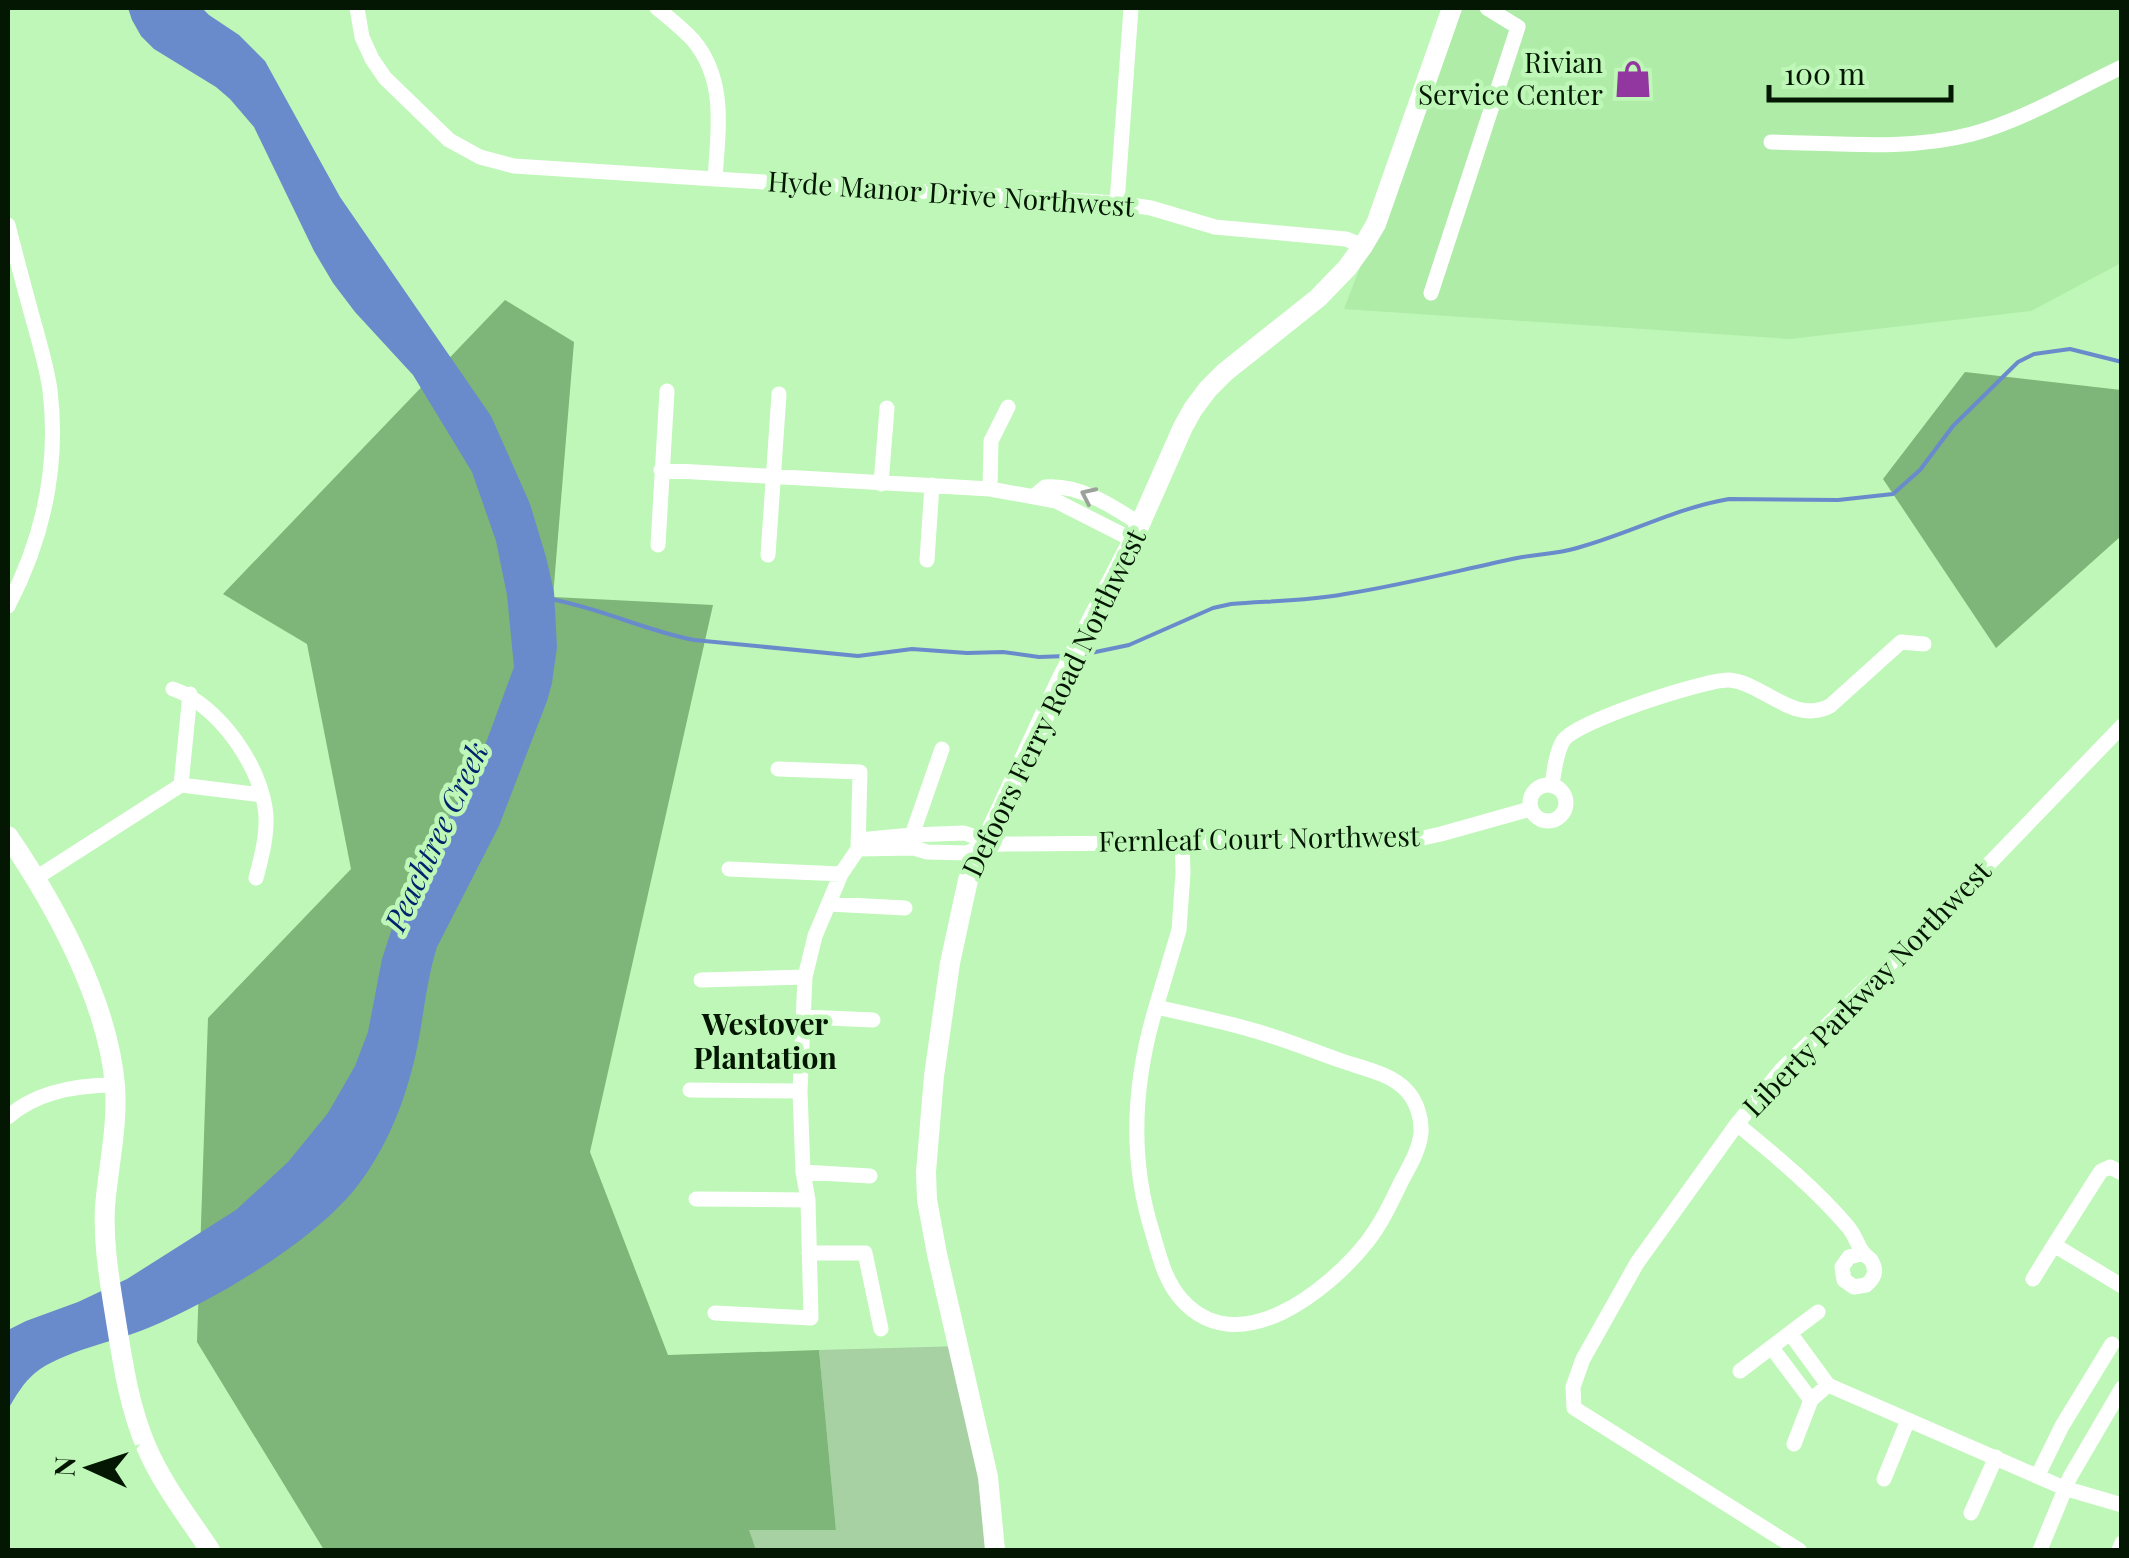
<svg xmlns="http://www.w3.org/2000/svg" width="2129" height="1558" font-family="'Playfair Display',serif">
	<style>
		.built { fill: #aeeca7 }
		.green { fill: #a7d0a3 }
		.forest { fill: #7eb578 }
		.water { fill: #698bcc }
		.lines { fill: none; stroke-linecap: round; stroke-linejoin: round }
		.stream { stroke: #698bcc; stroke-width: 4 }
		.street { stroke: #fff; stroke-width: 15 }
		.secondary { stroke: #fff; stroke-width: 20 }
		.oneway { stroke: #9aa29a }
		.labels { text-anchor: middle; stroke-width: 9; stroke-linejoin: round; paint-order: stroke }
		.poi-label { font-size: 28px; fill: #031702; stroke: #bef7b7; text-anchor: end }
		.street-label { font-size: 28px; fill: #031702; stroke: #bef7b7 }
		.water-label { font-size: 30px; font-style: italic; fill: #00236d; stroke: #bef7b7 }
		.neighbourhood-label { font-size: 30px; font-weight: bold; fill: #031702; stroke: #bef7b7 }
	</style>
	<rect width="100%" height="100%" fill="#bef7b7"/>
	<path class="built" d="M1452,8H2121V263L2031,311L1790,339L1344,309L1406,148Z"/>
	<path class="green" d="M964,1346L996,1550H756L748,1530H836L819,1350Z"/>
	<path class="forest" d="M505,300L574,342L553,597L713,605L590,1152L668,1355L819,1350L836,1530H749L756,1550H324L197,1342L208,1018L351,869L307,644L223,594Z
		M1965,372L2121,390V536L1996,648L1883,479Z"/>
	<path class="water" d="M128,8H202L209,15L239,35L265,61L340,197L491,416L530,504L546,557L554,592L557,647L552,683L547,701L499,826L437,947C424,988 423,1032 411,1073C400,1114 382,1155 355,1189C309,1245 214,1300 148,1328C115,1342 62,1351 35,1373C23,1383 16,1396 8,1409V1330L26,1321L78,1302L127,1279L236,1210L288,1162L328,1113L355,1066L368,1032L382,959L399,907L433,851L487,740L514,667L507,595L496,541L472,472L413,375L355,312L333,283L314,251L254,127L230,99L216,87L154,49L141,36L132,20Z"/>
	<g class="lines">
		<path class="stream" d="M550,597L555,600C603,609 646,631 694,640L858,656L912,649L967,653L1003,652L1039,657L1067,656
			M1081,655L1129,645L1213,608L1231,604C1269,601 1308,601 1345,594C1403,585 1460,570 1517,558C1537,554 1557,554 1577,548C1629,534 1676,508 1729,499L1838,500L1893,494L1920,470L1953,426L2018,362L2034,354L2070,349L2122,362"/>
		<path class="street" d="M357,8L362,37L372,59L385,78L449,140L480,157L514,166L715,179C718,131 727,80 693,40C682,28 669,18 657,8
			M1771,142C1837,143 1908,151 1972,134C2024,120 2073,90 2122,67
			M715,179L1117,203L1151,208L1215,227L1346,239L1363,246
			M1117,203L1131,8
			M8,225C17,260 26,295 36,330C41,349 47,369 50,390C59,466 43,539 8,606
			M1431,293L1518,27L1487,8
			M661,470L990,489L1056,501L1133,540
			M881,484L887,408
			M990,489L991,441L1008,407
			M1033,497L1045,487C1080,484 1112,506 1140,524
			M658,545L667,391
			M768,555L779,394
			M927,560L932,485
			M173,689C218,704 263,768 266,816C267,837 261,859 256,878
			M181,785L262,795
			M1530 803a18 18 0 1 1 36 0a18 18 0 1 1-36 0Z
			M1552,786C1554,771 1556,753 1563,741C1574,722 1706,679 1729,680C1764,683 1793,725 1830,706L1901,642L1924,644
			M912,835L942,749
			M858,840L912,835L964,833L976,837L984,845
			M858,849L914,848L927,852L967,853L984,845L1004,844L1409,841L1441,834L1530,809
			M729,869L841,874
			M36,878L181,785L190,694
			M829,904L905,908
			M701,980L805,977
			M1156,1007C1188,1014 1221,1021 1252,1030C1282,1038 1310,1050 1339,1060C1361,1068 1391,1073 1407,1091C1417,1102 1422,1119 1421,1133C1419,1151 1409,1167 1401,1182C1391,1203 1381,1224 1367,1242C1329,1290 1239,1363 1182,1300C1165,1282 1159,1255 1152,1231C1129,1157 1134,1080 1156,1007Z
			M1156,1007L1179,930L1183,873L1182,842
			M805,1017L873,1020
			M690,1090L800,1091
			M8,1117C37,1091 78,1085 115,1085
			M1737,1124C1776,1156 1816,1189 1849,1228C1859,1241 1857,1250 1871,1260C1877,1270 1875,1278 1866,1285L1854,1287L1844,1280L1842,1267L1849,1257L1861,1254
			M803,1172L870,1176
			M2122,1173L2110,1167L2101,1171L2054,1245L2122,1286
			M696,1199L808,1200
			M809,1253H865L881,1329
			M2033,1279L2054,1245
			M1818,1312L1790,1333L1828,1385L2064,1488L2122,1505
			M715,1313L811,1318L808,1200L803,1172L800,1091L805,977L815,936L841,874L858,849L860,772L778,769
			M1772,1348L1811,1400L1828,1385
			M1740,1371L1790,1333
			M1794,1444L1811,1400
			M2038,1475L2062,1426L2112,1344
			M1884,1479L1908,1420
			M1971,1513L1996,1457
			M1799,1550L1574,1408L1573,1387L1583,1359L1637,1263L1737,1124L1782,1069L1931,924L2122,726
			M2040,1550L2070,1477L2122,1388
			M2119,1550L2122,1543"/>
		<path class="secondary" d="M8,836C55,905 108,1001 115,1086C118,1127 108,1167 105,1207C103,1246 110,1283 116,1321C123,1364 129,1406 146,1446C162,1484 188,1517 210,1550
			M995,1550L988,1477L937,1254L927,1200L926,1172L934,1076L950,963L968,880L1061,680L1133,540L1183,427L1193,409L1208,389L1225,372L1318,298L1347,268L1363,246L1376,224L1452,8"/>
	</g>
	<defs><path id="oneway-chevron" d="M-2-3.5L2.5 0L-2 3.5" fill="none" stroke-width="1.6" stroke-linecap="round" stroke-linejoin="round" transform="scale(2.5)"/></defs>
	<use class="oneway" href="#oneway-chevron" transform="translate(1088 495) rotate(-155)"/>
	<defs>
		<g id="shop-bare" transform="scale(3)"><path d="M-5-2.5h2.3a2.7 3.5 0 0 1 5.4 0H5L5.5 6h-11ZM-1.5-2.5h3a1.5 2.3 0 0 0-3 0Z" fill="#9236a0" stroke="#bef7b7" stroke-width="2.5" paint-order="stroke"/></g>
	</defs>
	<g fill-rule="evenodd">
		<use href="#shop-bare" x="1633" y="79"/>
	</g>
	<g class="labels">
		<g class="poi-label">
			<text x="1603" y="73">Rivian<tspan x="1603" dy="32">Service Center</tspan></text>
		</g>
		<g class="street-label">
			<text transform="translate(951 194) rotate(4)" y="10">Hyde Manor Drive Northwest</text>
			<text transform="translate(1054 703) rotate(-64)" y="10">Defoors Ferry Road Northwest</text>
			<text transform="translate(1259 839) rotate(-1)" y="10">Fernleaf Court Northwest</text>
			<text transform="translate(1867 989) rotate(-46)" y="10">Liberty Parkway Northwest</text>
		</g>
		<g class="water-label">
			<text transform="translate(437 837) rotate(-65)" y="10">Peachtree Creek</text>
		</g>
		<g class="neighbourhood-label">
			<text x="765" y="1035">Westover<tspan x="765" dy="34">Plantation</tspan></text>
		</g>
	</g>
	<rect width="2129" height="1558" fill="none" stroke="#031702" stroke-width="20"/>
	<g transform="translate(90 1468) rotate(273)" stroke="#bef7b7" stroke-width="8" paint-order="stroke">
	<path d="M0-8L18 38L0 25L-18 38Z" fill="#031702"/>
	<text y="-15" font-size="28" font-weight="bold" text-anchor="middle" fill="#031702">N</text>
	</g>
	<path d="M1769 85v15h182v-15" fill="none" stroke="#031702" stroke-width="5"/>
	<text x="1784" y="85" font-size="30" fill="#031702" stroke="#bef7b7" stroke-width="8" paint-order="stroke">100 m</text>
</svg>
